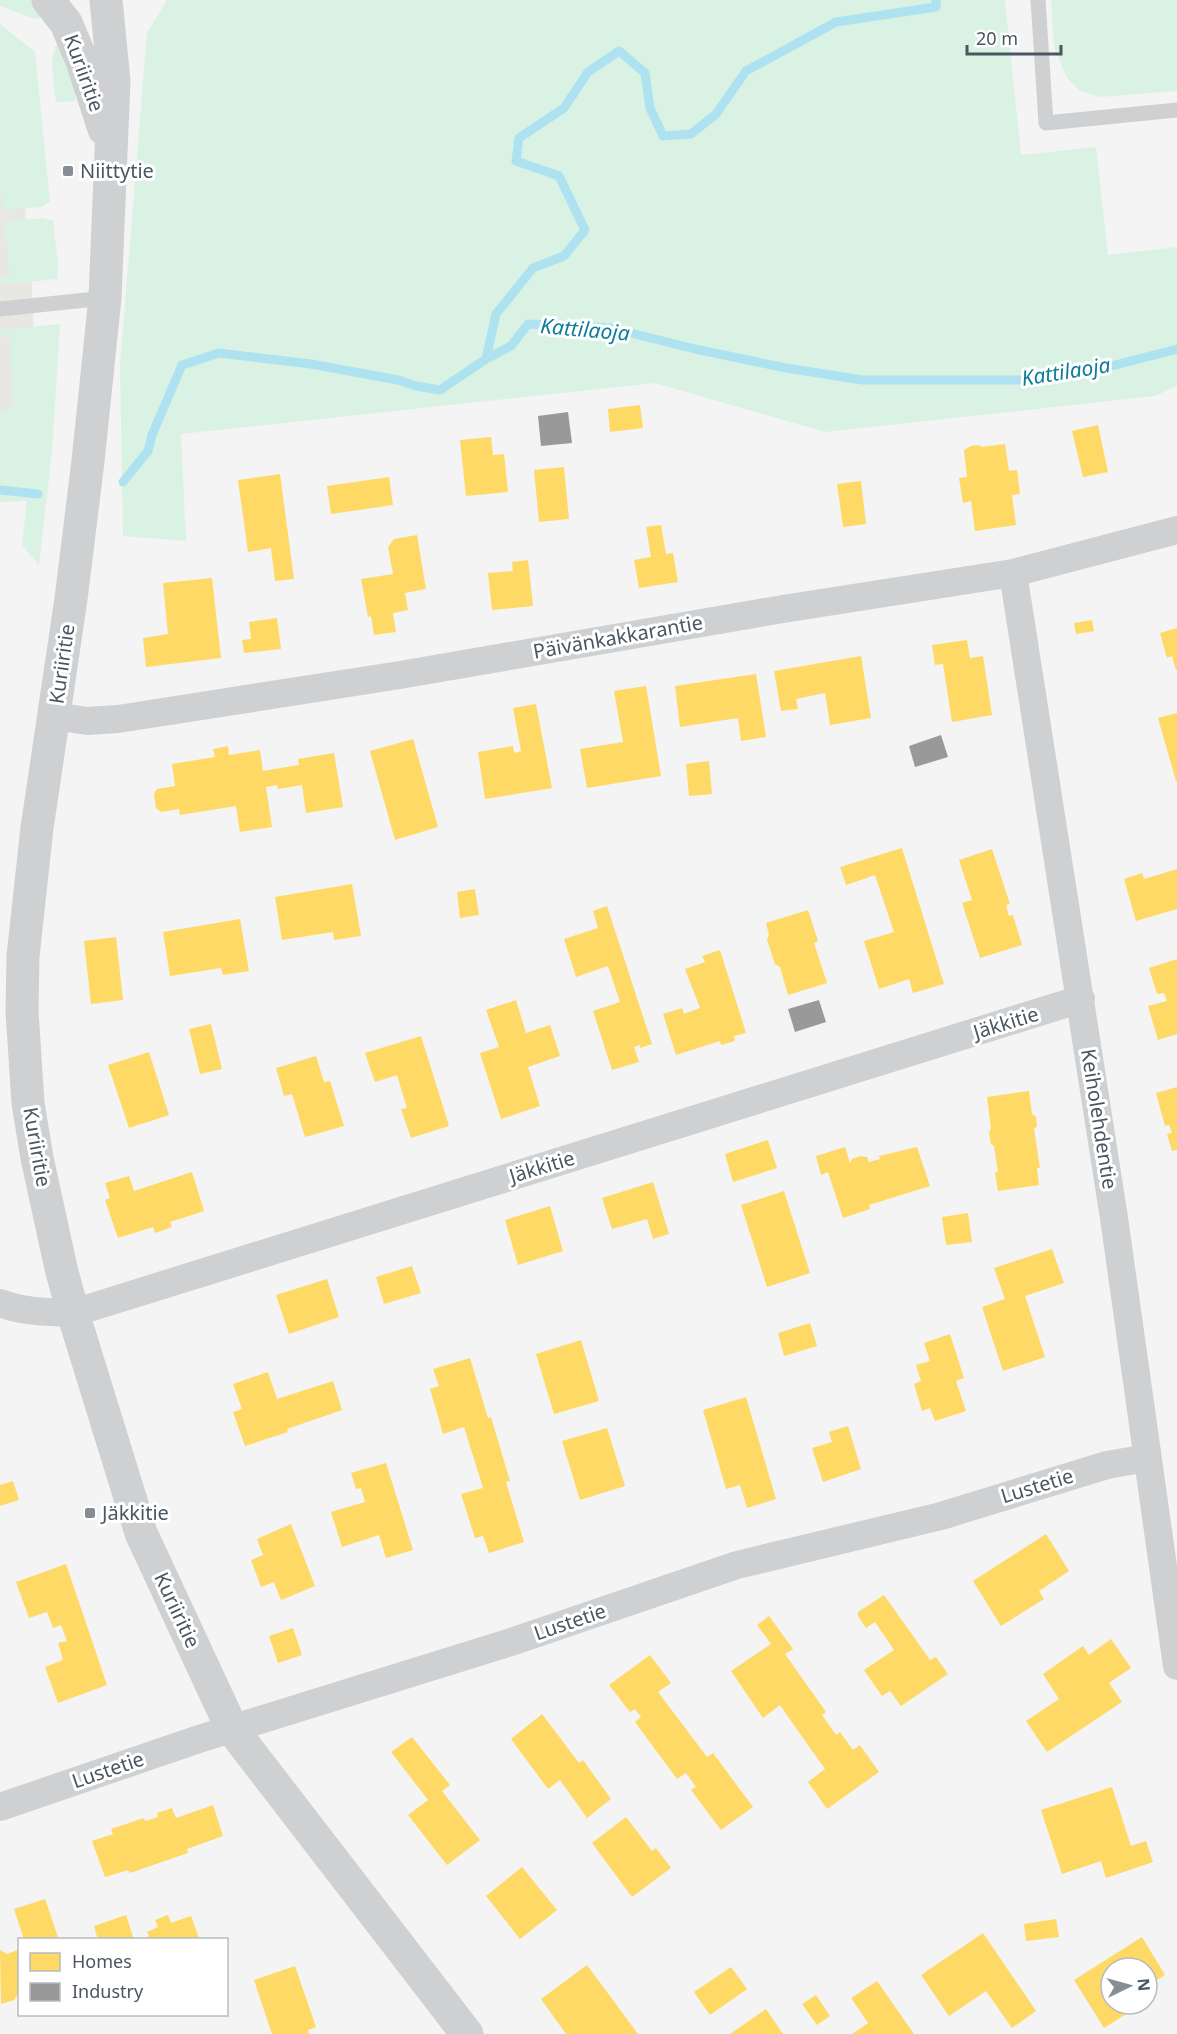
<svg xmlns="http://www.w3.org/2000/svg" width="1177" height="2034" font-family="'Noto Sans',sans-serif">
	<style>
		.commercial { fill: #e8e7e3 }
		.green { fill: #d9f2e3 }
		.homes { fill: #ffd966 }
		.industry { fill: #999 }
		.lines { fill: none; stroke-linecap: round; stroke-linejoin: round }
		.stream { stroke: #aee2f0; stroke-width: 9 }
		.service { stroke: #ced0d2; stroke-width: 15 }
		.minor { stroke: #ced0d2; stroke-width: 28 }
		.tertiary { stroke: #ced0d2; stroke-width: 33 }
		.poi-dot { fill: #868d94; stroke: #fff; stroke-width: 2 }
		.labels { text-anchor: middle; stroke-width: 6; stroke-linejoin: round; paint-order: stroke }
		.street-label { font-size: 20px; fill: #4a5661; stroke: #fff }
		.poi-label { font-size: 20px; fill: #4a5661; stroke: #fff; text-anchor: start }
		.water-label { font-size: 21px; font-style: italic; fill: #0c7c9b; stroke: #fff }
	</style>
	<rect width="100%" height="100%" fill="#f4f4f4"/>
	<path class="commercial" d="M0,67L10,74L31,263L37,419L0,430Z"/>
	<path class="green" d="M0,0H34L41,17L35,19L0,6Z
		M167,0H1005L1021,155L1096,147L1108,255L1177,247V386L1155,396L825,432L655,383L181,434L186,541L123,536L120,366L147,33Z
		M1051,0H1177V91L1100,97L1080,91L1067,78L1054,47Z
		M0,24L35,52L50,201L42,207L3,210L0,185Z
		M60,38L73,76L76,101L56,102C54,81 47,56 60,38Z
		M43,218L53,221L58,263L57,279L0,285V277L10,276L4,222Z
		M60,324L52,452L39,565L22,545L27,501L0,502V411L14,408L9,337H0V330Z"/>
	<path class="homes" d="M640,405L643,428L610,432L608,409Z
		M1098,425L1108,472L1083,477L1072,431Z
		M491,437L493,455L504,454L508,492L466,496L460,440Z
		M1005,444L1009,471L1017,470L1020,494L1012,495L1016,525L975,531L971,501L963,503L959,478L967,477L964,450L971,446L979,445L982,447Z
		M564,467L569,519L539,522L534,470Z
		M280,474L294,579L275,581L271,548L248,552L238,480Z
		M389,477L393,505L331,514L327,486Z
		M861,481L866,524L843,527L837,484Z
		M661,525L666,554L673,553L678,582L639,588L634,560L651,557L646,527Z
		M417,535L426,589L405,593L408,610L393,613L396,632L374,635L371,616L368,617L361,579L393,574L388,547L394,539Z
		M528,560L533,606L492,610L488,573L513,571L512,562Z
		M212,578L221,658L146,667L143,638L168,634L163,583Z
		M277,618L281,649L244,653L242,640L251,639L249,622Z
		M1092,620L1094,631L1076,634L1074,623Z
		M1177,628V670H1176L1172,656L1167,658L1160,633Z
		M967,640L970,658L983,656L992,715L952,722L943,664L935,665L932,645Z
		M861,656L871,718L830,725L825,693L796,699L798,709L781,711L774,671Z
		M756,674L766,737L741,741L738,718L680,727L675,686Z
		M646,686L661,776L587,788L580,749L623,742L614,691Z
		M536,704L552,788L485,799L478,752L513,746L514,753L521,751L513,708Z
		M1177,713V781H1176L1158,718Z
		M413,739L438,827L395,840L370,751Z
		M228,746L229,755L260,750L263,771L299,765L298,759L334,753L343,807L306,813L302,785L278,789L277,785L266,787L272,827L240,832L236,806L180,815L179,809L161,812L156,808L154,794L157,789L175,786L172,764L215,757L213,749Z
		M709,761L712,794L689,796L686,764Z
		M902,848L944,984L913,993L909,979L879,989L864,941L894,932L875,875L846,885L840,867Z
		M992,849L1010,904L1006,905L1009,916L1013,915L1022,945L980,958L962,903L972,900L959,860Z
		M1177,869V909L1136,921L1124,879L1142,873L1144,879Z
		M352,884L361,936L334,940L333,932L282,940L275,897Z
		M475,889L479,915L460,918L457,892Z
		M607,906L652,1044L640,1048V1045L634,1047L639,1062L612,1070L593,1011L620,1002L608,966L576,977L564,939L598,928L593,911Z
		M808,910L818,941L814,943L827,983L788,995L780,967L775,964L767,940L769,935L766,923Z
		M240,919L249,971L223,975L221,968L170,976L163,932Z
		M116,937L123,1000L91,1004L84,941Z
		M720,950L746,1033L734,1036L735,1041L721,1045L720,1041L676,1055L663,1014L682,1008L684,1014L700,1008L685,969L705,962L702,956Z
		M1177,959V1034L1158,1040L1148,1006L1167,1001L1164,993L1157,994L1149,968Z
		M516,1000L526,1033L550,1025L560,1056L528,1067L540,1106L501,1119L480,1053L499,1047L486,1010Z
		M211,1024L222,1069L200,1074L189,1029Z
		M421,1036L449,1126L411,1138L401,1109L407,1108L397,1075L375,1082L365,1053Z
		M149,1052L169,1115L129,1128L108,1065Z
		M316,1056L324,1082L330,1081L344,1126L305,1137L292,1094L284,1096L276,1068Z
		M1177,1087V1150L1172,1151L1167,1134L1172,1133L1169,1125L1165,1126L1156,1093Z
		M1029,1091L1032,1114L1036,1117L1037,1126L1034,1129L1040,1168H1037L1039,1185L998,1191L995,1172H998L994,1146L991,1144L989,1132L991,1129L987,1097Z
		M768,1140L777,1168L733,1182L725,1154Z
		M845,1147L850,1163L852,1159L860,1156L867,1157L869,1162L880,1159L879,1156L917,1147L930,1186L869,1205L870,1209L843,1218L828,1172L821,1175L816,1156Z
		M192,1172L204,1211L170,1222L172,1227L155,1233L153,1227L118,1238L105,1200L110,1198L105,1183L129,1176L134,1191Z
		M653,1182L669,1234L653,1239L647,1219L612,1229L602,1198Z
		M784,1191L810,1273L767,1287L741,1205Z
		M550,1206L563,1251L518,1265L505,1220Z
		M968,1213L972,1242L946,1245L942,1217Z
		M1052,1249L1064,1283L1025,1296L1045,1357L1003,1371L982,1307L1005,1299L994,1268Z
		M412,1266L421,1293L384,1304L376,1277Z
		M327,1279L339,1317L289,1334L276,1295Z
		M810,1323L817,1346L784,1356L778,1333Z
		M950,1334L964,1378L956,1381L966,1411L935,1421L930,1408L922,1411L914,1384L921,1381L916,1365L930,1361L924,1343Z
		M581,1340L599,1401L554,1414L536,1354Z
		M470,1358L488,1418L491,1417L510,1481L506,1482L524,1542L489,1553L483,1536L475,1538L461,1494L483,1488L464,1427L443,1434L430,1389L439,1386L433,1369Z
		M268,1372L277,1399L333,1381L342,1410L287,1429L288,1432L245,1446L233,1412L242,1409L233,1384Z
		M746,1397L776,1499L747,1508L740,1485L726,1489L703,1410Z
		M848,1426L861,1469L823,1482L812,1448L832,1442L829,1432Z
		M607,1428L625,1486L580,1500L562,1441Z
		M386,1463L413,1550L386,1558L379,1535L342,1547L331,1512L365,1502L361,1488L356,1489L351,1473Z
		M13,1481L19,1500L0,1506V1485Z
		M291,1524L315,1586L281,1600L274,1582L261,1587L251,1560L263,1555L257,1539Z
		M1046,1534L1069,1571L1039,1591L1044,1599L1001,1626L973,1581Z
		M66,1564L107,1685L58,1703L45,1667L63,1660L58,1643L67,1641L61,1625L53,1628L47,1612L29,1618L16,1582Z
		M884,1595L930,1660L936,1657L948,1674L901,1706L890,1691L882,1696L864,1670L894,1650L875,1622L866,1628L858,1616V1612Z
		M769,1616L793,1649L785,1654L826,1712L822,1715L836,1735L840,1732L853,1750L860,1745L879,1772L827,1809L808,1782L825,1769L798,1731L780,1705L763,1718L731,1671L771,1644L757,1625Z
		M293,1628L302,1655L278,1663L269,1636Z
		M1111,1639L1131,1668L1109,1683L1122,1702L1047,1752L1026,1721L1059,1699L1043,1674L1083,1646L1089,1655Z
		M650,1655L671,1683L658,1692L707,1757L713,1753L753,1807L721,1830L691,1790L696,1787L686,1773L677,1779L635,1722L641,1717L635,1709L630,1712L609,1685Z
		M542,1714L579,1763L583,1760L611,1799L587,1818L560,1780L548,1789L511,1739Z
		M412,1737L450,1785L442,1791L480,1840L447,1865L408,1815L428,1800L391,1752Z
		M1112,1787L1131,1846L1146,1841L1153,1862L1106,1878L1101,1861L1062,1874L1041,1810Z
		M213,1805L223,1836L187,1849L188,1853L130,1873L128,1870L105,1877L92,1841L113,1834L111,1829L144,1818L145,1821L158,1817L157,1813L172,1808L176,1818Z
		M626,1817L652,1851L656,1848L671,1868L632,1897L592,1843Z
		M522,1867L557,1910L520,1939L486,1896Z
		M45,1899L59,1940H24L14,1909Z
		M126,1915L134,1940H98L94,1926Z
		M168,1915L171,1923L191,1916L199,1938L141,1940L149,1936L147,1932L158,1927L155,1920Z
		M1056,1919L1059,1937L1026,1941L1024,1924Z
		M983,1933L1036,2011L1012,2028L986,1991L949,2016L921,1975Z
		M1142,1937L1165,1975L1147,1986V1968H1111V2004H1142L1104,2028L1074,1980Z
		M20,1949V1991L14,2000L1,2004L0,1950L7,1954Z
		M587,1965L638,2034H566L541,1999Z
		M295,1966L316,2027L308,2030L309,2034H272L254,1980Z
		M731,1967L747,1989L710,2015L694,1992Z
		M877,1981L914,2034H852L868,2023L851,1998Z
		M816,1995L830,2016L817,2025L802,2004Z
		M766,2009L783,2034H730Z"/>
	<path class="industry" d="M568,412L572,443L541,446L538,416Z
		M941,735L948,757L915,767L909,746Z
		M819,1000L826,1022L795,1032L788,1009Z"/>
	<g class="lines">
		<path class="stream" d="M486,359L496,314L533,268L564,256L585,230L559,176L516,161L519,138L564,108L588,72L619,51L645,73L650,108L663,136L691,134L716,114L746,71L836,22L936,7V0
			M123,482L148,451L152,435L182,365L219,353L311,364L398,380L416,386L440,390L486,359L511,346L528,324L611,328L695,349L786,368L863,380H1031L1092,371L1177,349
			M0,490L38,494"/>
		<path class="service" d="M1038,0L1046,123L1177,110
			M0,309L105,298"/>
		<path class="minor" d="M1013,573L1114,1218L1177,1666
			M55,716L87,721L118,719L400,675L783,609L1013,573L1177,530
			M0,1303C23,1312 49,1312 73,1313L1081,999
			M0,1807L199,1739L511,1642L737,1565L941,1516L1107,1465L1147,1458"/>
		<path class="tertiary" d="M48,0L66,23L82,61L104,129
			M106,0L114,81L105,298L88,461L71,599L37,828L23,956L22,1011L28,1103L37,1158L61,1268L73,1313L141,1533L232,1729L467,2034"/>
	</g>
	<g class="poi-dot">
		<rect x="62" y="165" width="12" height="12" rx="3"/>
		<rect x="84" y="1507" width="12" height="12" rx="3"/>
	</g>
	<g class="labels">
		<g class="street-label">
			<text transform="translate(84 73) rotate(70)" y="7">Kuriiritie</text>
			<text transform="translate(618 637) rotate(-10)" y="7">Päivänkakkarantie</text>
			<text transform="translate(62 664) rotate(-82)" y="7">Kuriiritie</text>
			<text transform="translate(1006 1023) rotate(-17)" y="7">Jäkkitie</text>
			<text transform="translate(1099 1119) rotate(81)" y="7">Keiholehdentie</text>
			<text transform="translate(37 1147) rotate(80)" y="7">Kuriiritie</text>
			<text transform="translate(542 1167) rotate(-17)" y="7">Jäkkitie</text>
			<text transform="translate(1037 1486) rotate(-17)" y="7">Lustetie</text>
			<text transform="translate(177 1610) rotate(65)" y="7">Kuriiritie</text>
			<text transform="translate(570 1622) rotate(-19)" y="7">Lustetie</text>
			<text transform="translate(108 1770) rotate(-19)" y="7">Lustetie</text>
		</g>
		<g class="poi-label">
			<text x="80" y="178">Niittytie</text>
			<text x="102" y="1520">Jäkkitie</text>
		</g>
		<g class="water-label">
			<text transform="translate(585 330) rotate(5)" y="7">Kattilaoja</text>
			<text transform="translate(1066 372) rotate(-9)" y="7">Kattilaoja</text>
		</g>
	</g>
	<rect x="18" y="1938" width="210" height="78" fill="#ffffff" stroke="#b7bbc0" stroke-width="1.5"/>
	<rect x="30" y="1953" width="30" height="18" fill="#ffd966" stroke="#b7bbc0" stroke-width="1.5"/>
	<text x="72" y="1968" font-size="18" fill="#4a5661">Homes</text>
	<rect x="30" y="1983" width="30" height="18" fill="#999999" stroke="#b7bbc0" stroke-width="1.5"/>
	<text x="72" y="1998" font-size="18" fill="#4a5661">Industry</text>
	<g transform="translate(1129 1986) rotate(85)"><circle r="28" fill="#ffffff" stroke="#b7bbc0" stroke-width="1.5"/>
	<path d="M0-4.5L10 22L0 15L-10 22Z" fill="#868d94"/>
	<text y="-9" font-size="16" font-weight="bold" text-anchor="middle" fill="#4a5661">N</text>
	</g>
	<path d="M967 45v9h94v-9" fill="none" stroke="#4a5661" stroke-width="3"/>
	<text x="976" y="45" font-size="18" fill="#4a5661" stroke="#ffffff" stroke-width="4.5" paint-order="stroke">20 m</text>
</svg>
